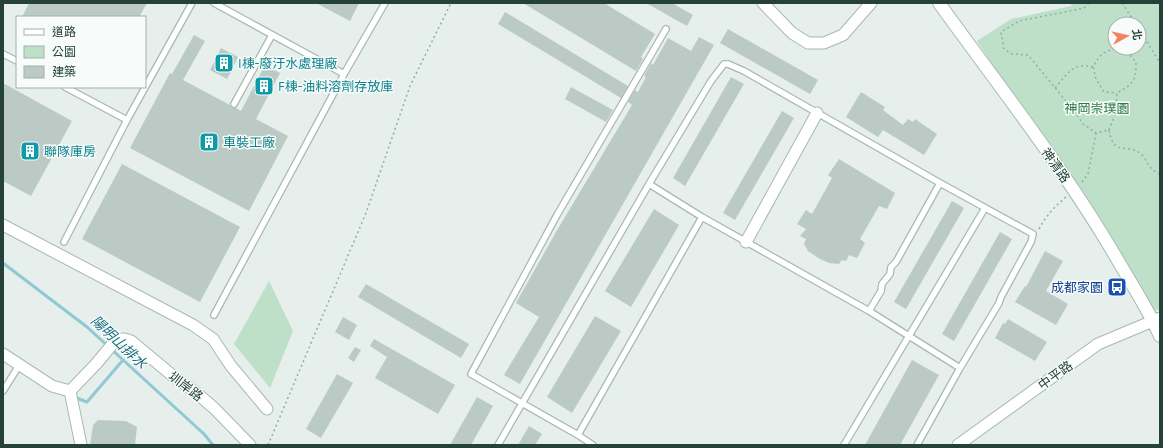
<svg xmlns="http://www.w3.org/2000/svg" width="1163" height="448" font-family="Karla,'Noto Sans TC',sans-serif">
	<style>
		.green { fill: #bfe0c8; fill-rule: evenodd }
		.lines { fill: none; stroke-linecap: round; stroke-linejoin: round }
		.stream { stroke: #8ec9d4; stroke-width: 3 }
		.building { fill: #bbcac4 }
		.lane-casing { stroke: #a8b8b2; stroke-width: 8 }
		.street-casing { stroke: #a8b8b2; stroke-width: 13 }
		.secondary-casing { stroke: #a4bbb3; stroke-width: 14 }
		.path { stroke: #86b3a5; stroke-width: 1.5; stroke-dasharray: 2 3; stroke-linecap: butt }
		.lane { stroke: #fff; stroke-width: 5.5 }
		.street { stroke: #fff; stroke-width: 11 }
		.secondary { stroke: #fff; stroke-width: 12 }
		.labels { text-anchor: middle; stroke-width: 3; stroke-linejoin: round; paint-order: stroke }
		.culture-label { font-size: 13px; fill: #0d838f; stroke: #f7fbf9; text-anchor: start }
		.park-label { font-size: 13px; fill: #2d7a4b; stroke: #f7fbf9 }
		.street-label { font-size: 13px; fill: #24423a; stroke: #f7fbf9 }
		.transit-label { font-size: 13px; fill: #164399; stroke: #f7fbf9; text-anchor: end }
		.water-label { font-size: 14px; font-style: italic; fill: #1c6f80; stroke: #f7fbf9 }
	</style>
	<rect width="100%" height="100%" fill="#e6efeb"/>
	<path class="green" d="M1072,3H1160V309L1155,311L977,41L1011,19L1071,6ZM1115,24H1139V48H1115Z
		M269,281L293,331L270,388L234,344Z"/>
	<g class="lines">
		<path class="stream" d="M3,263L87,327L204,434L213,445
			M74,397L87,402L123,360"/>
	</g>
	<path class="building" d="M29,3H147L139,17H22Z
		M316,3H359L350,21Z
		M523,3H604L655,34L641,57L643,59L636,71Z
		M646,3H672L693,15L687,26Z
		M505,12L628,86L621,98L498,24Z
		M728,29L818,80L810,94L720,43Z
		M194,35L205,41L183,80L230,105L232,108H236L241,111L265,65L280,73L256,119L288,136L249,211L130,148L170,73L172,74Z
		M699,37L714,45L520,384L504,375L539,317L516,303L556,232L632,105L628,102L635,90L638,92L646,77L644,76L651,63L653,65L668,38L691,51Z
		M221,48L238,57L227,79L210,70Z
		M731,77L744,84L685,186L673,178Z
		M3,83L72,121L31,196L3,181Z
		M571,87L613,110L606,122L565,99Z
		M861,92L885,107L883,110L903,125L908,119L913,122L915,119L937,134L924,155L883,130L878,137L846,117Z
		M782,111L794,118L735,220L723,213Z
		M839,159L895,193L887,209L879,206L860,239L865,243L857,258L849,255L846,261L842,260L839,264L829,263L820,259L808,251L804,244L806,239L800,236L806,229L797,224L806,210L812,214L832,178L828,175Z
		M122,164L240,227L200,302L82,239Z
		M952,201L964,208L906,309L894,302Z
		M654,209L679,225L631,307L605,291Z
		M1000,232L1012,239L954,341L942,334Z
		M1045,251L1063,261L1046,291L1068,304L1056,325L1015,302L1025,286L1026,287Z
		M366,284L469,344L461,358L358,297Z
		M595,316L621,331L572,413L547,397Z
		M343,317L357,325L349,340L335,332Z
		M1008,319L1047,342L1035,361L995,338L1003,323L1005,324Z
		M374,339L455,385L438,414L375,378L387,357L370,346Z
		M355,347L361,350L354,362L348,358Z
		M912,360L939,375L900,445H865Z
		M337,374L353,383L321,438L306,429Z
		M477,397L493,406L471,445H450Z
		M98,420L126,421L137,427L135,445H90L93,425Z
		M529,426L542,434L535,445H518Z"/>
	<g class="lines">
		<g class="lane-casing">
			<path id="lane" d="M214,3L344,74
				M3,54L17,61
				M65,87L127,120
				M234,104L272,35
				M649,184L702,217L869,311L960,368
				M64,242L127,120L192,3
				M869,311L881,291L882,284L890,274L891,267L896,262L940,183
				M214,315L344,74L385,3
				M3,391L20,364
				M578,435L702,217
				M498,445L649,184L711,81L724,64H728L744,71L940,183L1033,234L1031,242L1001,297L999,303L960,368L917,445
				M593,445L578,435L471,374L557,215L666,29
				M844,445L985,208"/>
		</g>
		<g class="street-casing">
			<path id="street" d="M763,3L792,33L808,43H824L843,35L871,3
				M3,225L193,325L213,339L231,366L267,409
				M746,242L817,113
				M3,354L52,386L70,391
				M70,391L96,364L116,340L124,339L131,341L173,376L194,391L214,408L250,445
				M70,391L81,445
				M958,445L1098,344L1160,318"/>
		</g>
		<g class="secondary-casing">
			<path id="secondary" d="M939,3C1001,89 1067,172 1120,264C1134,288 1149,311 1160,336"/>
		</g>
		<path class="path" d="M1089,3L1084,8L1019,21L1001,32L1004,49L1012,54L1028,55L1076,113L1082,123L1096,133L1109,130C1114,158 1126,142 1141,154C1146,158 1147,165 1152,169C1154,171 1157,173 1160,174
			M1122,3L1136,24
			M1129,24L1133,20
			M1139,29L1160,63
			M1115,49C1103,51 1099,56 1093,67L1096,79L1104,92L1117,93
			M1055,88C1068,74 1072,62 1093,67
			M1109,130L1115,115L1117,93C1134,83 1136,82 1136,62L1128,53L1115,48
			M1082,182L1088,174L1096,133
			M1039,229C1046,216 1055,206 1066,197
			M268,445L366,213L410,86L451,3"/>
		<use href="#lane" class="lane"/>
		<use href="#street" class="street"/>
		<use href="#secondary" class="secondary"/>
	</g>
	<defs>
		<g id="building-square" transform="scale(1)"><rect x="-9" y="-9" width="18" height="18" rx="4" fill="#0f9aa8" stroke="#f7fbf9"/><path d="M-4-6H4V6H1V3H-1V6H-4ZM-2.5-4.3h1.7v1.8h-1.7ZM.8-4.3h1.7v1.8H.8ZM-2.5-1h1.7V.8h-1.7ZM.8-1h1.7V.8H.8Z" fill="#fff"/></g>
		<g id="bus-square" transform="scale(1)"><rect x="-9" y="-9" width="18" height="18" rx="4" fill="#1a4fb4" stroke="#f7fbf9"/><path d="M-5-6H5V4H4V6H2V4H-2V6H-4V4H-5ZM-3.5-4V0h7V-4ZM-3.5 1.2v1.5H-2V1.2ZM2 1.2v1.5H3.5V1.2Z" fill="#fff"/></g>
	</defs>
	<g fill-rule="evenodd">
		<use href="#building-square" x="224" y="63"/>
		<use href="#building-square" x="264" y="86"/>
		<use href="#building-square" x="209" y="142"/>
		<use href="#building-square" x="30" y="151"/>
		<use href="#bus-square" x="1117" y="287"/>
	</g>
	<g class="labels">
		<g class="culture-label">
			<text x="238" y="68">I棟-廢汙水處理廠</text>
			<text x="278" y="91">F棟-油料溶劑存放庫</text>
			<text x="223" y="147">車裝工廠</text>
			<text x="44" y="156">聯隊庫房</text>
		</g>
		<g class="park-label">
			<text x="1097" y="113">神岡崇璞園</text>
		</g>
		<g class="street-label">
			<text transform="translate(1056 165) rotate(55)" y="5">神清路</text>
			<text transform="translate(1055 375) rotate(-36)" y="5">中平路</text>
			<text transform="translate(186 386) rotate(37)" y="5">圳岸路</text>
		</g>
		<g class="transit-label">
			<text x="1103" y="292">成都家園</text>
		</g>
		<g class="water-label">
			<text transform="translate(119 342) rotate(43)" y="5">陽明山排水</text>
		</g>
	</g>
	<rect width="1163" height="448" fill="none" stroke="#24423a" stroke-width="8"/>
	<rect x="16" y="16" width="130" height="72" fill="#f7fbf9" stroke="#a3b1ad"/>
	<rect x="24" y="29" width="20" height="6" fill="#ffffff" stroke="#a3b1ad"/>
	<text x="52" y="36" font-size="12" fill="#24423a">道路</text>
	<rect x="24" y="46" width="20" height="12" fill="#bfe0c8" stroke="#a3b1ad"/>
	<text x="52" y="56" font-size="12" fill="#24423a">公園</text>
	<rect x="24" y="66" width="20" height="12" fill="#bbcac4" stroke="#a3b1ad"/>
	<text x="52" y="76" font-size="12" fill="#24423a">建築</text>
	<g transform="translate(1127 36) rotate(82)"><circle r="19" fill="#f7fbf9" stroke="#a3b1ad"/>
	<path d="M0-3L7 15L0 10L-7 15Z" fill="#f4845f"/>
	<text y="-6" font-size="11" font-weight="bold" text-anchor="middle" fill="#24423a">北</text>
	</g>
</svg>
